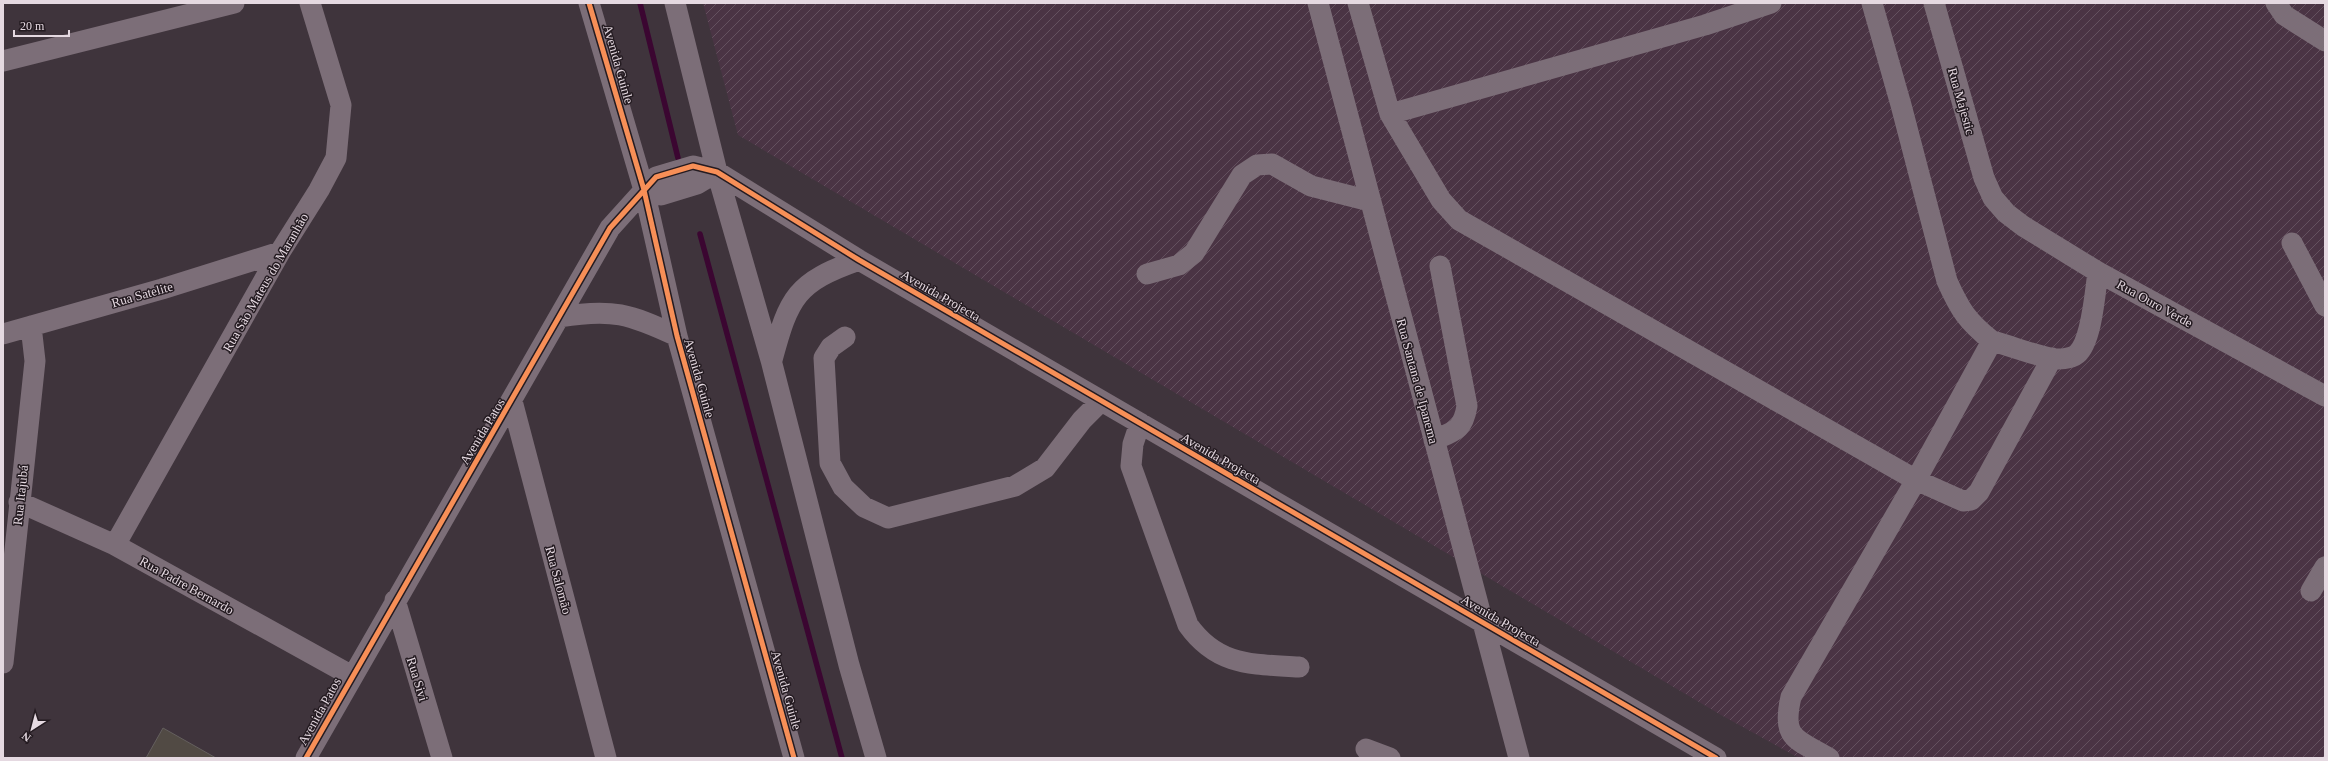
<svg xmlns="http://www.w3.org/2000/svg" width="2328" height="761" font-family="'Times New Roman',serif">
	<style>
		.industrial { fill: url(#industrial-furrows) }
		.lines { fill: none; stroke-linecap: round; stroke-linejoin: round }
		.stream { stroke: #3b0631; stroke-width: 5.5 }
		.building { fill: #514a44; stroke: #645f5e }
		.minor { stroke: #7c6e78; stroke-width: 21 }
		.cycleway-casing { stroke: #241b21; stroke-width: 8 }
		.cycleway { stroke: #f78f57; stroke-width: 5 }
		.labels { text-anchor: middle; stroke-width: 3; stroke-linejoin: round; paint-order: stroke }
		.street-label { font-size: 13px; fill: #e5d9e1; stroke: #241b21 }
	</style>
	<defs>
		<pattern id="industrial-furrows" width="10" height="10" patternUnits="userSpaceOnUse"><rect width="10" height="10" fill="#4a3444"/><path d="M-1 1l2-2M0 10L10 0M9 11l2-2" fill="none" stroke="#64515f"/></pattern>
	</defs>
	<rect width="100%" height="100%" fill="#3f343c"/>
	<path class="industrial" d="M703,3H2325V758H1799L1721,715L738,135Z"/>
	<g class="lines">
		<path class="stream" d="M640,3L678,158
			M700,234L842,758"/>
	</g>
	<path class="building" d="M163,728L216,758H146Z"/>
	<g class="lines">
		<path class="minor" d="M589,3L644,190L677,336L794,758
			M675,3L717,172L771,360L849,665L876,758
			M1318,3L1519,758
			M1358,3L1390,114L1441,200L1459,220L1916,480L1963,501L1971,500L1979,492L2052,358
			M1872,3L1901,105L1947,281C1960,310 1967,321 1992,341
			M1934,3L1984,178L1993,198L2006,213L2023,226L2098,272L2325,396
			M2276,3L2284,15L2325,41
			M3,61L234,3
			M1390,114L1705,25L1771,3
			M644,190L661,195L697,184L717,172
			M2292,243L2325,306
			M1147,274L1179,265L1194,253L1242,175L1257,165L1272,164L1311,186L1370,201
			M560,317C612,308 630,314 677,336
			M3,334L162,289L280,252
			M845,337L831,347L824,358L830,463L843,487L864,507L888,518L1015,486L1045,468L1082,420L1101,401
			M772,360C789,297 796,282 859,260
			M512,401L606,758
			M1140,423L1133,444L1131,466L1188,625C1218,667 1253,664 1299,667
			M1434,440C1455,431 1463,430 1467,406L1440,266
			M19,502L115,545L352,676
			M115,545L280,252L319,190L336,158L341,105L310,3
			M2311,591L2325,567
			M395,600L442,758
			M3,663L35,361L31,326
			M1366,749L1390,758
			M306,758L610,228L656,177L693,166L717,172L859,260L1716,758
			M1829,758C1796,739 1781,739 1791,697L1916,480L1992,341C2011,346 2031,354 2050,358C2058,360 2071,359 2077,354C2092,341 2095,292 2098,272"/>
		<g class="cycleway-casing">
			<path id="cycleway" d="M589,3L644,190L677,336L794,758
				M306,758L610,228L656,177L693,166L717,172L859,260L1716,758"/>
		</g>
		<use href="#cycleway" class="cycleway"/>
	</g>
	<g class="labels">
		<g class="street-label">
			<text transform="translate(619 64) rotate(74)" y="5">Avenida Guinle</text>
			<text transform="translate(1962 101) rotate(74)" y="5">Rua Majestic</text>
			<text transform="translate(265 282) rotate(-60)" y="5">Rua São Mateus do Maranhão</text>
			<text transform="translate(142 294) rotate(-16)" y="5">Rua Satelite</text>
			<text transform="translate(941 295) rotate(30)" y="5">Avenida Projecta</text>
			<text transform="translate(2155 303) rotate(29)" y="5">Rua Ouro Verde</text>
			<text transform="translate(700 378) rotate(74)" y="5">Avenida Guinle</text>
			<text transform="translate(1418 381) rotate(75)" y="5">Rua Santana de Ipanema</text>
			<text transform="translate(482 431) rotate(-59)" y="5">Avenida Patos</text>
			<text transform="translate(1221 458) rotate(30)" y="5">Avenida Projecta</text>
			<text transform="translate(20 495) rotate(-84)" y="5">Rua Itajubá</text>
			<text transform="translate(559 580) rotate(75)" y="5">Rua Salomão</text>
			<text transform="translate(187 585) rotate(29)" y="5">Rua Padre Bernardo</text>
			<text transform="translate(1501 620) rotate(30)" y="5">Avenida Projecta</text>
			<text transform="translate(418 679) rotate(73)" y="5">Rua Sivi</text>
			<text transform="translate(787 690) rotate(74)" y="5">Avenida Guinle</text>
			<text transform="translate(319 711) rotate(-61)" y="5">Avenida Patos</text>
		</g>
	</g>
	<rect width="2328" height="761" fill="none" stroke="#e5d9e1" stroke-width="8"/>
	<g transform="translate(32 729) rotate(216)" stroke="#241b21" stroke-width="3" paint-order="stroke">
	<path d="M0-3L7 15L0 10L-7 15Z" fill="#e5d9e1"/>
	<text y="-6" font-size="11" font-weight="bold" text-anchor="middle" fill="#e5d9e1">N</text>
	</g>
	<path d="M14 30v6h55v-6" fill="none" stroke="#e5d9e1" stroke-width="2"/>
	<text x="20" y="30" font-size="12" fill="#e5d9e1" stroke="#241b21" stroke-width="3" paint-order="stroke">20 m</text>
</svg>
